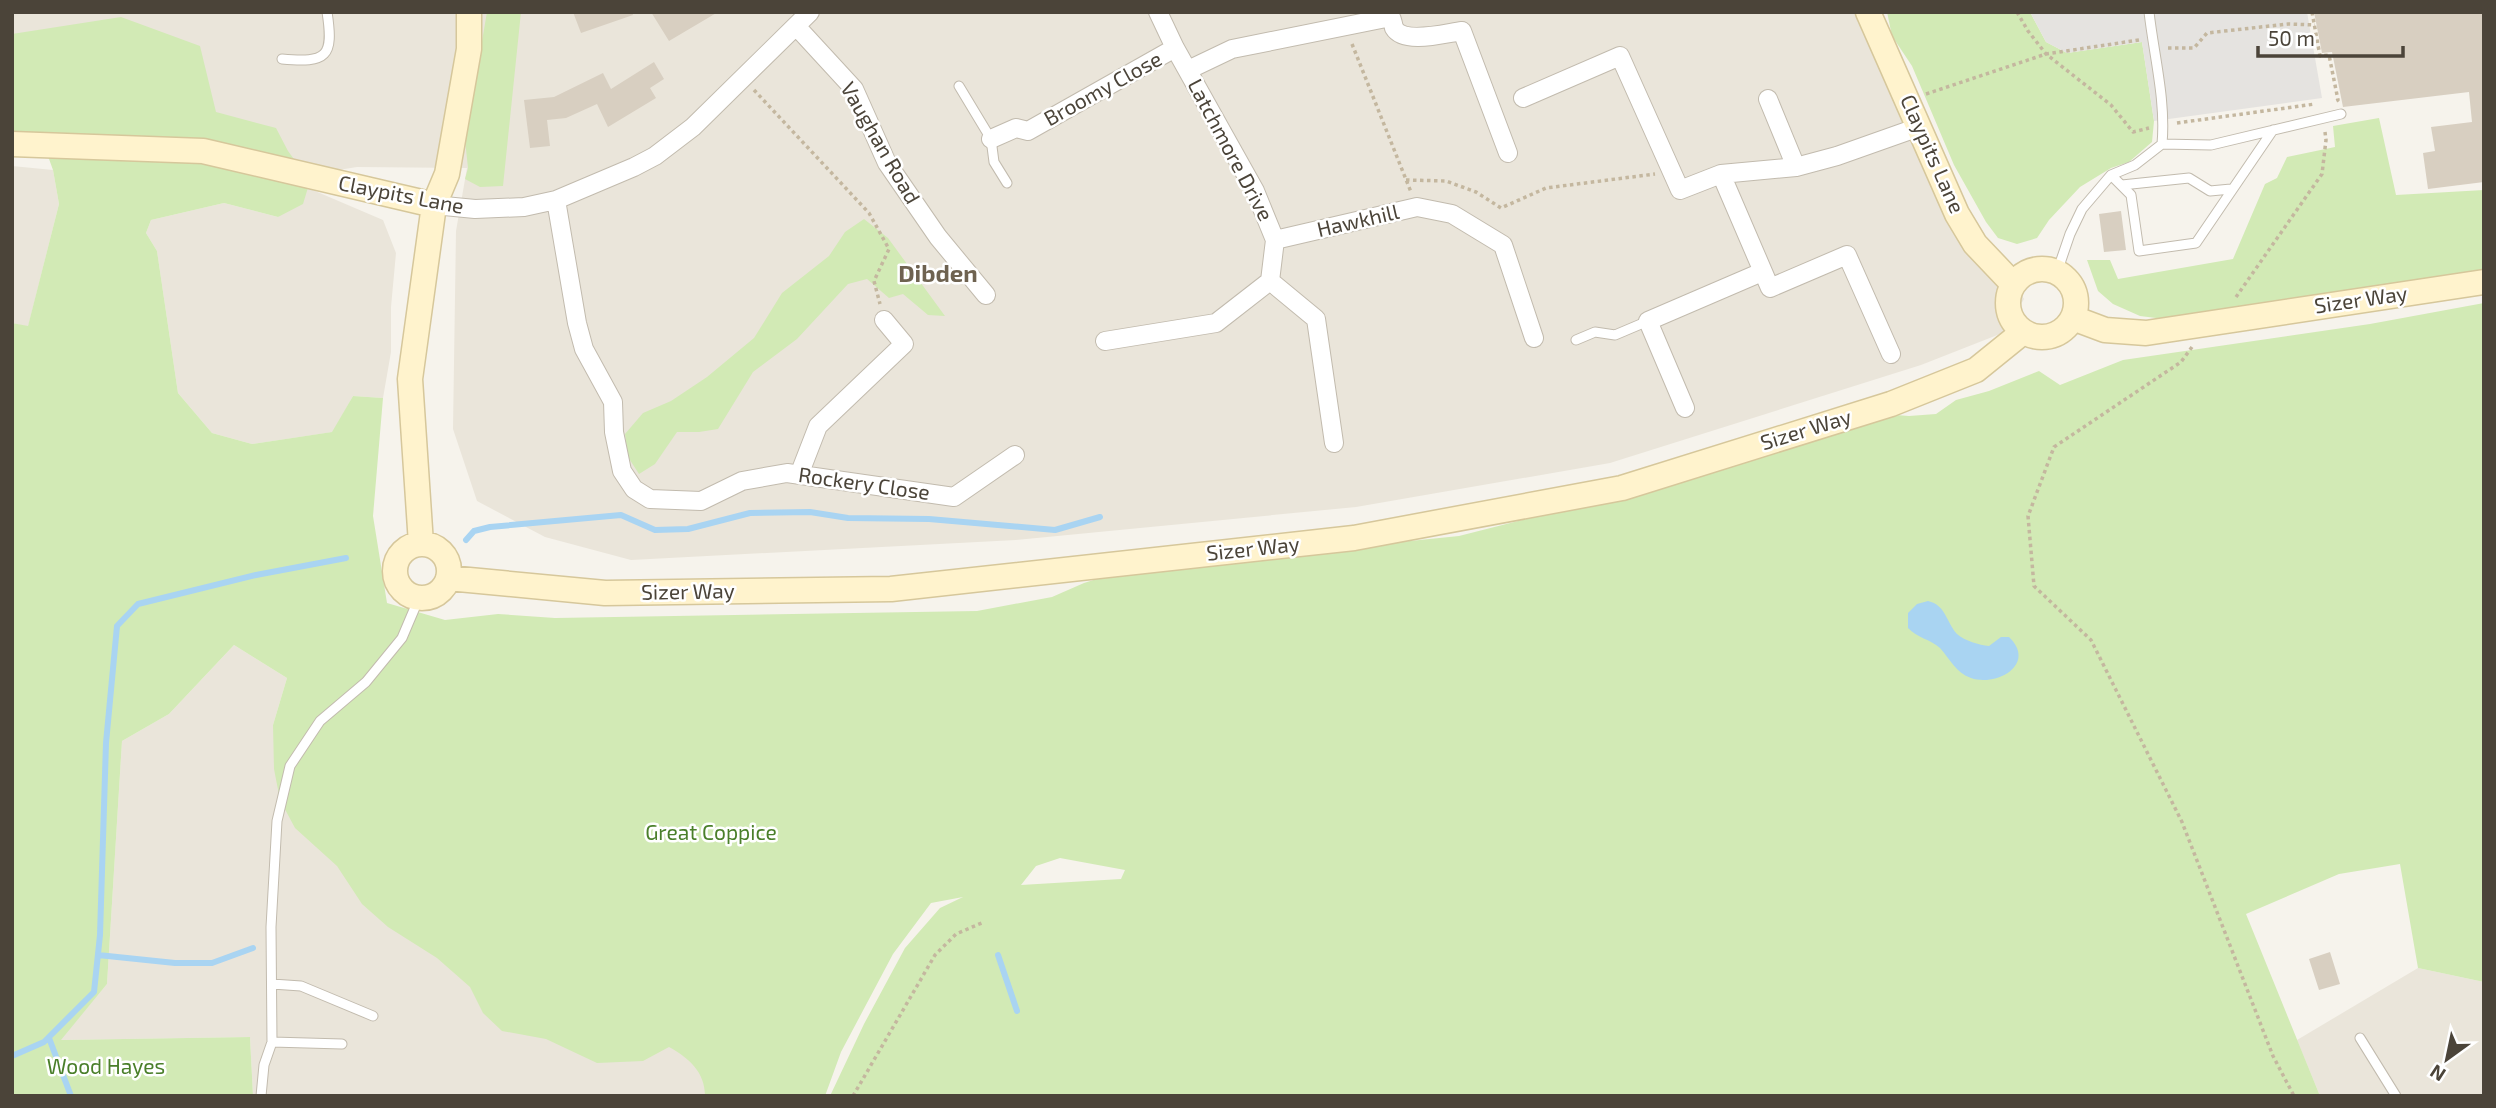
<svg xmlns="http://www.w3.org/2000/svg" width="2496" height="1108" font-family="'Exo 2',sans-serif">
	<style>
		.residential { fill: #eae5da }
		.green { fill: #d2eab5; fill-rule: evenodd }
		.parking { fill: #e5e3e0 }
		.water { fill: #a9d4f2 }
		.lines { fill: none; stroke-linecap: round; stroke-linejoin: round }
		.stream { stroke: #a9d4f2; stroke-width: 6 }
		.building { fill: #d8cfc1 }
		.lane-casing { stroke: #c2bbae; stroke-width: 11 }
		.street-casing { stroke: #c2bbae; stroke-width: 20 }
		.secondary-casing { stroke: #d6c79b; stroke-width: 27 }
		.path { stroke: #c4b79f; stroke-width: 3.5; stroke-dasharray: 3.5 3.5; stroke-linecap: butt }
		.lane { stroke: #fff; stroke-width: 9 }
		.street { stroke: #fff; stroke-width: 18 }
		.secondary { stroke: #fff3cd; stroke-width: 24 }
		.labels { text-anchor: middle; stroke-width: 5; stroke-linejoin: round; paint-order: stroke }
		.street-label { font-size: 21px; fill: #4b4439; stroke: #fff }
		.park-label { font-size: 21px; fill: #4a7f2a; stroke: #fff }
		.quarter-label { font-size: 24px; font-weight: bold; fill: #6e6250; stroke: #fff }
	</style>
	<rect width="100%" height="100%" fill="#f6f3ec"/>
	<path class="residential" d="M12,12H1872L1949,176L2024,299L2005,332L1921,365L1610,463L1356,507L1016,540L631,560L545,537L477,501L453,429L456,231L467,168L357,167L283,179L12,126Z
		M12,166L53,170L59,204L28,327L12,323Z
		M308,188L383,220L396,253L391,307V352L383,398L353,396L333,432L252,444L212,433L178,393L157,251L146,233L151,220L224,203L278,217Z
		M234,645L287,678L273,725L658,1028L719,1070L725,1096H253L250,1037L60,1040L107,984L122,741L169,714Z
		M2418,968L2484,982V1096H2320L2297,1040Z"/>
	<path class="green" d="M487,12H521L503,186L480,187L465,179L468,168L465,140Z
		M1887,12H2030L2046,42L2067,53L2142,42L2154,121L2152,142L2129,162L2111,168L2080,187L2049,220L2037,238L2017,244L1998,238L1986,222L1954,165L1912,66L1892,36Z
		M121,17L200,46L216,112L276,128L288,151L310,181L303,204L278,217L224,203L151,220L146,233L157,251L178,393L212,433L252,444L332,432L353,396L383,398L373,516L387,603L445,620L498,614L555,618L977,611L1052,597L1084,583L1125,570L1459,536L1578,506L1883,414L1909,416L1936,414L1956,400L1989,391L2039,371L2060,385L2123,360L2370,324L2484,303V982L2418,968L2400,864L2339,874L2246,914L2320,1096H830L864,1024L905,948L940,908L963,897L931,903L893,954L841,1052L825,1096H705C705,1072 689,1058 669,1047L643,1061L597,1063L546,1039L502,1031L483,1013L470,987L437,958L388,927L362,904L337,866L295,828L280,800L274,769L273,725L287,678L234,645L169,714L122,741L107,984L61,1040L250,1037L253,1096H12V323L28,326L59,204L53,170L44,145L12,144V34ZM1060,858L1125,870L1121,879L1021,885L1036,866Z
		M2379,118L2396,195L2484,190V269L2292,301L2164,319L2140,316L2113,304L2098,291L2087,260H2110L2118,279L2233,259L2265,184L2277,178L2287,157L2335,147L2333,126Z
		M864,219L888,238L945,316L928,315L903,294L889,298L867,279L848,284L797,339L753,372L718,429L699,432H677L655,464L639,474L628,457L625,434L643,413L671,401L707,377L754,338L782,293L829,256L845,232Z"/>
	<path class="parking" d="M2030,12H2307L2322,98L2154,121L2142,42L2067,53L2046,42Z"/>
	<path class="water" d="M1928,601C1946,605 1946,622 1957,634C1965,641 1979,645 1989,646L2001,637H2009C2037,664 1997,687 1971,678C1956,673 1950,659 1940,648C1930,639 1917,638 1908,628V613L1917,604Z"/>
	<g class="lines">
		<path class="stream" d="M466,540L474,531L490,527L621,515L655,530L688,529L750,513L810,512L848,518L929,519L1055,530L1100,517
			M98,955L175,963H212L253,948
			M998,955L1017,1011
			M49,1038L71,1096
			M12,1056L44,1042L94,992L100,935L106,743L117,626L138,604L256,575L346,558"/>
	</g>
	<path class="building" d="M573,12H632L633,15L581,33Z
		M651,12H718L669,41Z
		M2314,12H2484V182L2428,189L2423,153L2435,151L2431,127L2472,122L2469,92L2343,107L2332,52L2322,53Z
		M654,62L664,79L650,88L656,98L608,127L597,104L566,118L547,120L550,146L530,148L524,100L554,97L603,73L611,89Z
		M2121,211L2126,250L2104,252L2099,214Z
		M2330,952L2340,984L2319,990L2309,959Z"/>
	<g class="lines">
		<g class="lane-casing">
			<path id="lane" d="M2149,12C2154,56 2166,100 2162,144
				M282,59C327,63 334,57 327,12
				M959,86L991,139L994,162L1007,183
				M2111,175L2131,195L2139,251L2196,243L2273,130
				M2122,185L2189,178L2210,191L2231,189
				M2057,272L2070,234L2082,209L2111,175L2135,165L2162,144L2211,145L2341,114
				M1576,340L1595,332L1615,335L1648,321
				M272,984L301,986L373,1016
				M2360,1038L2396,1096
				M342,1044L272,1042L271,927L277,821L290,766L320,721L366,682L402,638L419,598
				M261,1096L264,1065L272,1042"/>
		</g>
		<g class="street-casing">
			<path id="street" d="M796,26L854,89L887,163L938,237L986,295
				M1188,70L1232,49L1391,17C1392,18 1394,28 1394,28C1404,45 1446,33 1462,31L1508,153
				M1523,98L1620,56L1680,190L1721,174L1796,167L1837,156L1919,127
				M1768,99L1796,167
				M991,139L1016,128L1028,131L1175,48
				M1721,174L1770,288L1847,255L1891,354
				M556,200L577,323L584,349L613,402L614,432L622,471L634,489L650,499L701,501L742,481L787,473L954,497L1015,455
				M434,205L475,209L524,207L556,200L634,167L655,156L693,127L810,12
				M1275,240L1417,207L1452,214L1503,245L1534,338
				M1270,281L1316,319L1334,443
				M1105,341L1216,323L1270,281L1275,240L1255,191L1175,48L1158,12
				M1685,408L1648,321L1762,272
				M799,475L818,426L904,344L884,320"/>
		</g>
		<g class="secondary-casing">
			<path id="secondary" d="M1868,12L1957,214L1975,244L2013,284
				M12,144L203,151L434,205
				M2008 303a34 34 0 1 1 68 0a34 34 0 1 1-68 0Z
				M2073,318L2105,330L2146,333L2484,282
				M395 571a27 27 0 1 1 54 0a27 27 0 1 1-54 0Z
				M421,544L410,379L434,205L447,174L469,49V12
				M448,578L605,593L891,589L1354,538L1622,488L1891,404L1976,370L2023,332"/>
		</g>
		<path class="path" d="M2017,12L2028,31L2046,54L2111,105L2133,132L2149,128
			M2312,12L2320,56L2329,55L2338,100L2336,101
			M1352,44L1411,192
			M2168,48H2194L2207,33L2288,24L2315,25
			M754,90L869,213L889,249L874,281L880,304
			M1926,94L2046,54L2139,40
			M2177,123L2315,104
			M1406,180L1446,181L1476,192L1501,208L1546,188L1655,174
			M2236,297L2322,174L2326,140L2325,132
			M2192,347L2181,362L2054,447L2028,516L2034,586L2091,640L2182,822L2273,1056L2294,1096
			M853,1096L935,955L956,934L984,922"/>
		<use href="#lane" class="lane"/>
		<use href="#street" class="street"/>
		<use href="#secondary" class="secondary"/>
	</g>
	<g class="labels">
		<g class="street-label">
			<text transform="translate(1103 89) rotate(-29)" y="7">Broomy Close</text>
			<text transform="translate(880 143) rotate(60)" y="7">Vaughan Road</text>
			<text transform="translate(1230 150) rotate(62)" y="7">Latchmore Drive</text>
			<text transform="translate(1932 154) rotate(66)" y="7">Claypits Lane</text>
			<text transform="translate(401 195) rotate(11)" y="7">Claypits Lane</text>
			<text transform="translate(1358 221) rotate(-13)" y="7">Hawkhill</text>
			<text transform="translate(2361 300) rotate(-8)" y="7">Sizer Way</text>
			<text transform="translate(1806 430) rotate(-17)" y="7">Sizer Way</text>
			<text transform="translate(864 484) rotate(8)" y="7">Rockery Close</text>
			<text transform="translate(1253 549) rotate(-6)" y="7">Sizer Way</text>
			<text transform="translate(688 592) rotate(-1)" y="7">Sizer Way</text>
		</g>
		<g class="park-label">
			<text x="711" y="840">Great Coppice</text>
			<text x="106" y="1074">Wood Hayes</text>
		</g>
		<g class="quarter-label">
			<text x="938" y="282">Dibden</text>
		</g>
	</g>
	<rect width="2496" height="1108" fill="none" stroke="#4b4439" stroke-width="28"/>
	<g transform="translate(2447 1059) rotate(213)" stroke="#ffffff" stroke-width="5" paint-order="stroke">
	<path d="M0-5L12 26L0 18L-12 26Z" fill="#4b4439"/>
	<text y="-10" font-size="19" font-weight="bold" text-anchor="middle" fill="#4b4439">N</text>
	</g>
	<path d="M2258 46v10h145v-10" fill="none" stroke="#4b4439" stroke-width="3.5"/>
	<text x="2268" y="46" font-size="21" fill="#4b4439" stroke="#ffffff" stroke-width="5" paint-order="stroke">50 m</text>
</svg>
